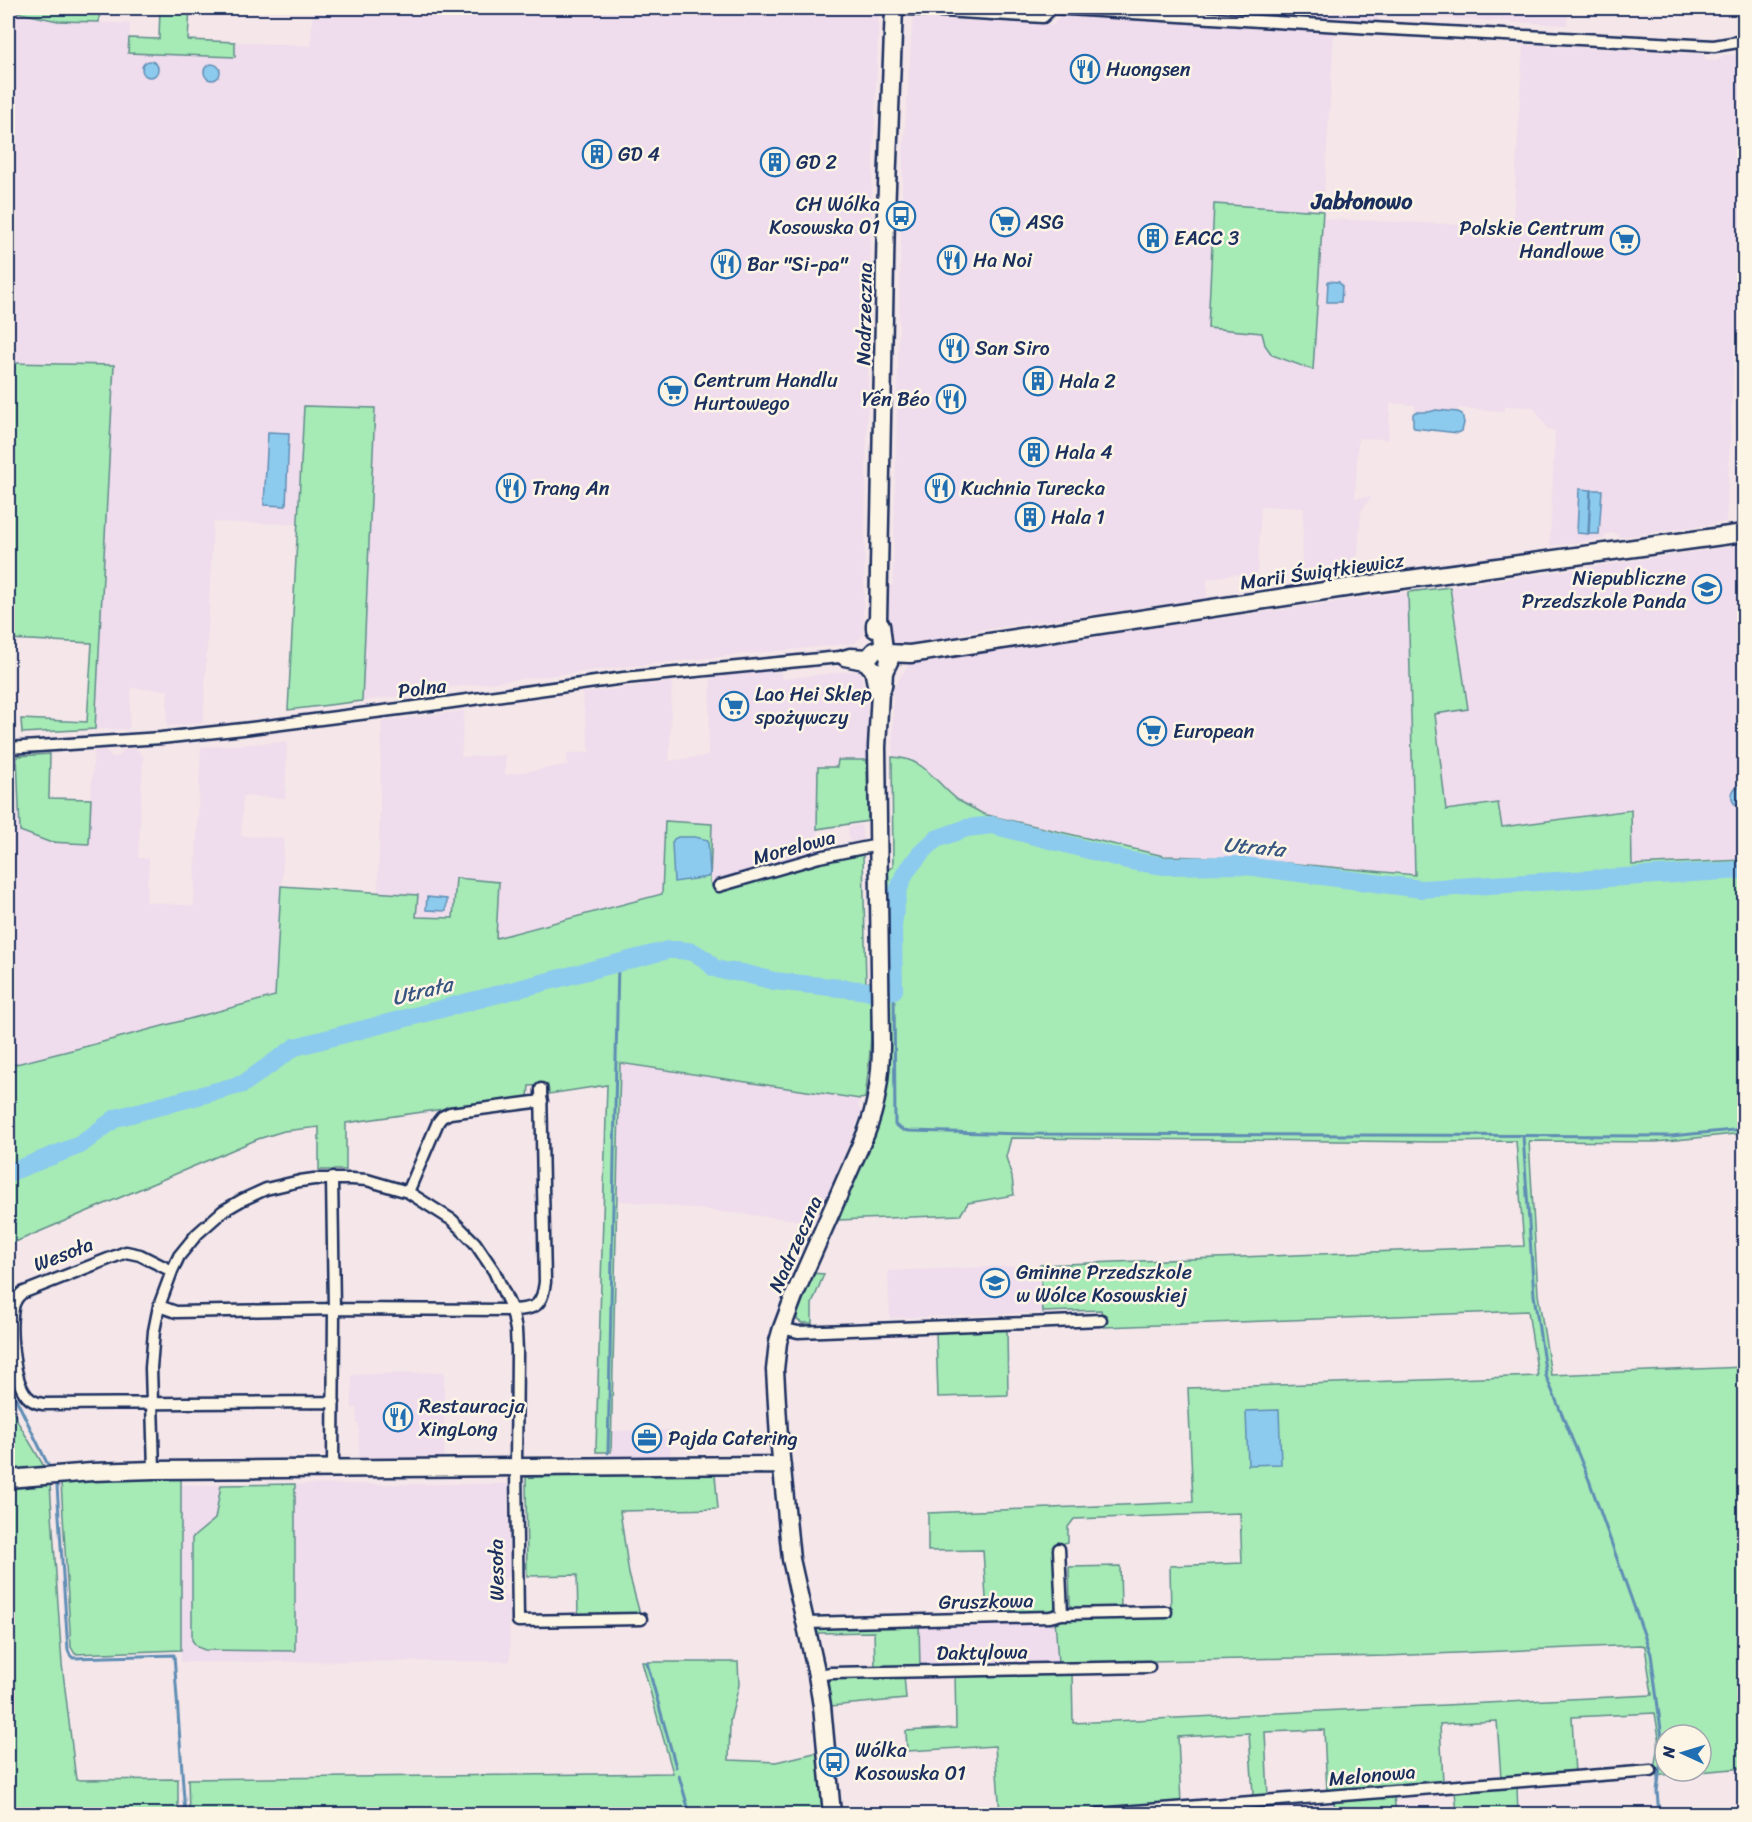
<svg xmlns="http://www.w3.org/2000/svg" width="1752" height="1822" font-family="Sriracha,sans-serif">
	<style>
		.built { fill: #efdcec }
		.green { fill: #a6eab5; stroke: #608c8a; stroke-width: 1.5; fill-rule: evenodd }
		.water { fill: #8dcbee; stroke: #5f8db4; stroke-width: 1.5 }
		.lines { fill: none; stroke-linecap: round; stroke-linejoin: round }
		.stream { stroke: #5f8db4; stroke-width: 3 }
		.river { stroke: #8dcbee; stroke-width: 18 }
		.street-casing { stroke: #1b2f5e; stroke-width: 15 }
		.secondary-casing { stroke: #1b2f5e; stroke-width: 21 }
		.street { stroke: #fcf5e5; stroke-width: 10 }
		.secondary { stroke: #fcf5e5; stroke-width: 16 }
		.labels { text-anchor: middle; stroke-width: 5; stroke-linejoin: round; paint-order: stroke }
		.poi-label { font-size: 20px; fill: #1b2f5e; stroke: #fcf5e5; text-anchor: start }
		.street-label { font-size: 20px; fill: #1b2f5e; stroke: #fcf5e5 }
		.water-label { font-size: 21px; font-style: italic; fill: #385682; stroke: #fcf5e5 }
		.quarter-label { font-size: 22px; font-weight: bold; fill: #1b2f5e; stroke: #fcf5e5 }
	</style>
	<rect width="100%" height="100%" fill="#f4e6e9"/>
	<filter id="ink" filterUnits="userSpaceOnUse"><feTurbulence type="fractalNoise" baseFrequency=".0167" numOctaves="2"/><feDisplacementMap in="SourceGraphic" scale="12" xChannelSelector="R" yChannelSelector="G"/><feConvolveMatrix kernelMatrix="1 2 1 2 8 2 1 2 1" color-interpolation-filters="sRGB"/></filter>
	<g filter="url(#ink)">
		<path class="built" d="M313,8H879L871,212L863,635L855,643L621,667L436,689L414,694L362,701L375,408L304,406L297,524L213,522L203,723L167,726L168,690L131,688L129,729H95L114,365L8,363V10L58,21L130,24L128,52L234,57L235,42L311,46Z
			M1096,8H1568L1567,25L1378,14L1377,24Z
			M1061,15L1334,32L1323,211L1214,205L1208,328L1262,333L1265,345L1313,370L1323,219L1513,227L1523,45L1703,54L1707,61H1718L1723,55H1744V140L1726,522L1620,537L1615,533H1611L1606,534L1602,539L1550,546L1555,431L1547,428L1534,407L1505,406L1504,411L1458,408V412L1436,410L1429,412H1415V405L1390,403L1388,439L1358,438L1355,498L1371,497L1361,511L1356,575L1344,577L1342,582L1301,586L1304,508L1261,506L1257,577L1234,574L1207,579V598L960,633V637L896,647L890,643L888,586L893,585L903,160L913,18L1053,25Z
			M1744,545V860L1632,865L1631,810L1501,827L1498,803L1446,810L1435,714L1468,709L1450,587Z
			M1408,592L1415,875L1234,858L1164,856L983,814L893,868V689L909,664L932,659L1094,638L1105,635Z
			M774,670L775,672L781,673V679H783L861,670L862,682H867V760H838L837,767H818V854L710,882L712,825L663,886L662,894L496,938L499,882L454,918L416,917L378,893L382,721L464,711L461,757L505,755V775L568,765L567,754L590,752L582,693L672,682L669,761L708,756L711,677Z
			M287,742L285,798L243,796L241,836L284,838L276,996L80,1048L8,1066V756H17L20,831L88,844L94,751L105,750L111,757H119L125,749H136L143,756L138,858L149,859L146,902L194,906L201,747Z
			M861,825L863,840L850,842L848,827Z
			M620,1062L860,1099L858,1107L862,1112L839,1168L825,1200H819L816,1206L815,1209L819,1215L816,1222L617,1200Z
			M1101,1263V1310L890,1318L888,1271Z
			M444,1372V1460L359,1459V1424L357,1423V1408H352V1375Z
			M671,1430L670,1459L611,1458L612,1431Z
			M508,1484L509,1574L503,1582V1594L509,1599L510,1661L181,1662V1485Z
			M1052,1621L1056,1625L1058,1663L920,1667L919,1624Z"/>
		<path class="green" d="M8,8H100L99,22L58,21L11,11L8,10Z
			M160,8H190L188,40L235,42V57L128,53L129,38L159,39Z
			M1214,204L1323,211L1313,370L1272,355L1265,345L1262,333L1208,328Z
			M8,363L114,365L95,729L22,733L21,719L87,722L92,643L8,639Z
			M304,406L375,408L362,701L288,710Z
			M1450,587L1468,709L1435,714L1446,810L1498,803L1502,827L1631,810L1632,865L1744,860V1133L1656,1142L1529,1141L1538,1294L1551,1375L1744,1367V1768L1653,1776L1659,1738L1655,1713L1572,1717L1575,1774L1501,1778L1497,1721L1440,1724L1443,1783L1327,1792L1324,1730L1265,1732L1268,1797L1249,1798L1253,1794L1249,1733L1178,1737L1181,1804L1050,1814H1000L995,1746L907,1751L906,1731L956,1728L955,1674L1072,1672L1073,1723L1652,1695L1645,1646L1640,1645L1387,1656L1058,1663L1055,1618L1171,1616L1170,1566L1242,1563L1240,1513L1074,1519L1068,1527V1542L1055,1546V1608L1052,1612L987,1614L983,1550L928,1551V1513L1193,1502L1188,1388L1538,1376L1528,1311L1104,1327L1101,1310L1043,1312L1040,1265L1524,1246L1516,1141L1436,1142L1011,1138L1006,1157L1012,1177L1014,1195L968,1203L960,1215L839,1220L871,1133L886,870L893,867L892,757C926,758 934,782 958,800C966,805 975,809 983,814L1164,856L1234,858L1415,875L1408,592ZM1665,1735H1701V1771H1665Z
			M50,754L49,798L91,799L89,844L49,842L20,831L17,756Z
			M838,760H867L868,821L817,829L818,767H837Z
			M665,821L712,824L710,882L715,891L818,863L863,855L866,983L873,981C871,997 872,1012 871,1028C871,1051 868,1075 865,1098L860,1099L620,1063L611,1452H596V1448L607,1085L549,1094L548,1085L529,1086L528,1097L346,1123V1170H319V1127L284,1131L258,1139L8,1245V1066L80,1048L275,996L281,886L418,895L416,917L453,918L456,878L499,882L496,938L662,894Z
			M810,1273L824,1274L812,1304V1323H802L797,1320V1314L804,1297L800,1295Z
			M1007,1329L1008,1395L938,1397L936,1333Z
			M8,1397L19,1424L45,1468L8,1472Z
			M611,1475H715L718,1509L620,1511L629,1574L640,1614L578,1615L577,1575L527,1576L526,1477Z
			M181,1477V1650L75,1654L71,1647L61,1483L111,1478Z
			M50,1484L62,1664L76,1780L178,1779V1814H8V1488Z
			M295,1484V1651L205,1650L197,1647L192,1640V1538L215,1519L221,1485Z
			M1120,1566L1121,1608L1075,1609L1070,1605L1069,1567Z
			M919,1624L920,1667L875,1668L874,1632L818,1633L814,1627Z
			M642,1662H738L739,1685L730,1721L729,1760L776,1762L819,1752L822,1783L823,1814H189L188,1779L673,1773Z
			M904,1675L906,1699L831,1706L828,1683L832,1678Z
			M1517,1786L1518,1814H1457L1455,1791Z
			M1394,1796L1396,1814H1335L1334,1801Z"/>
		<path class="water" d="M142 69a8 8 0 1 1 16 0a8 8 0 1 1-16 0Z
			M204 72a8 8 0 1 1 16 0a8 8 0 1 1-16 0Z
			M1328,281L1339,282L1342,287L1341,302H1327Z
			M1436,410L1458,412L1462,414L1464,423L1462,431L1458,433L1414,428L1413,425V414L1415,412H1429Z
			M268,432L289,433L286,506L264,505Z
			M1579,489L1590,490L1588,534L1577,533Z
			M1591,490H1602L1599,534H1589Z
			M1744,787V806C1733,808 1728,797 1735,788Z
			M678,837H695L708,840L710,874L708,877L674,882L672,843L674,839Z
			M427,897L447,899L446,911L426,910Z
			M1279,1410L1281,1464L1248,1465L1246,1411Z"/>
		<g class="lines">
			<path class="stream" d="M894,990L895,1125L903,1130L910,1131L1027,1134L1671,1136L1744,1129
				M1523,1136L1534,1295L1546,1376L1589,1480L1651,1654L1663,1745L1657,1791L1659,1814
				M8,1382L48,1465
				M608,1453L618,962
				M57,1486L68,1650L70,1655L73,1658L174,1655L185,1814
				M647,1663L676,1767
				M679,1776L690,1814"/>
			<path class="river" d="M888,991L894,990L893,926L898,891L905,873L920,854L936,839L967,828L992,825L1131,861L1165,866L1237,865L1421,889L1744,870
				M8,1173L80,1145L116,1118L243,1084L295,1047L668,950H680L693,952L705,959L714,968L724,971L743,973L774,981L868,991"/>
			<g class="street-casing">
				<path id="street" d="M894,8L1043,17L1052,8L1372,28L1714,46L1744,41
					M840,657L844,660L869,665
					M8,748L161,738L243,729L438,704L624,678L840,657L850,654L870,655
					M719,886L819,857L878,845
					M332,1178L334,1309L333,1468
					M408,1192L438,1122L442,1117L450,1113L542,1101
					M172,1271L140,1255L126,1252L22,1293C17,1297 14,1302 13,1308C9,1328 13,1375 24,1392C28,1399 35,1403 43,1404L334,1402
					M159,1306L176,1312L334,1309L512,1310C536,1309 542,1306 545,1282L541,1089
					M782,1328L798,1332L1101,1320
					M154,1470L151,1368L154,1331L159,1306L172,1271L179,1256L197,1234L223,1211L242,1200L266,1189L300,1181L314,1179H352L367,1180L408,1192L452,1220L475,1243L494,1271L512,1310L516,1330L517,1351L516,1467L518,1621L641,1619
					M1059,1549L1062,1614
					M806,1623L1050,1617L1062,1614L1166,1612
					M817,1675L831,1673L1149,1667
					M1097,1814L1651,1771"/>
			</g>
			<g class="secondary-casing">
				<path id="secondary" d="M875,629V624L878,621L886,213L894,8
					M887,653L910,654L1351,587L1744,533
					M877,689L873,669L869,665L868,658L874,651L880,649L884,650
					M8,1479L92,1472L154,1470L782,1465
					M832,1814L822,1706L817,1675L791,1559L779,1438L775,1370L778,1342L782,1328L794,1296L866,1133C877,1105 881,1076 881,1045L877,747L880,692C885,686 883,680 884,673C885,667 889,664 890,659L884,650L881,625L878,621"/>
			</g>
			<use href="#street" class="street"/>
			<use href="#secondary" class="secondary"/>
		</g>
	</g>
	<defs>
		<g id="restaurant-ring" transform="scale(1.5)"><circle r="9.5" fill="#fcf5e5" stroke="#1f6fb2" stroke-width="1.5"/><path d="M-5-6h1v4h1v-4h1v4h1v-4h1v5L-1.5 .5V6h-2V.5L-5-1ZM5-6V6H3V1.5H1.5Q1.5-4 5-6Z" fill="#1f6fb2"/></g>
		<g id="building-ring" transform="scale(1.5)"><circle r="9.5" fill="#fcf5e5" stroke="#1f6fb2" stroke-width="1.5"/><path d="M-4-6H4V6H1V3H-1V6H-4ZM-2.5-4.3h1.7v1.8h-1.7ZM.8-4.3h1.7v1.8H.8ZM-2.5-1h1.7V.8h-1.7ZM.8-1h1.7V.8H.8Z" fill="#1f6fb2"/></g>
		<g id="bus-ring" transform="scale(1.5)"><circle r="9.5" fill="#fcf5e5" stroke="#1f6fb2" stroke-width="1.5"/><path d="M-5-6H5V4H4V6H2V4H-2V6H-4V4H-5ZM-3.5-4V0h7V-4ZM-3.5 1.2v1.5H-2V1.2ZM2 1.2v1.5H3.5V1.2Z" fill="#1f6fb2"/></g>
		<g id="supermarket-ring" transform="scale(1.5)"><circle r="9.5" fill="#fcf5e5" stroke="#1f6fb2" stroke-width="1.5"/><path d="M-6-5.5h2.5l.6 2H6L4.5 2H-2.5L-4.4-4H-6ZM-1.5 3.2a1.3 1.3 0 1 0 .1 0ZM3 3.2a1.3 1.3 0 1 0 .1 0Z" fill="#1f6fb2"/></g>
		<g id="school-ring" transform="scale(1.5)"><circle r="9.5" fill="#fcf5e5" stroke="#1f6fb2" stroke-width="1.5"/><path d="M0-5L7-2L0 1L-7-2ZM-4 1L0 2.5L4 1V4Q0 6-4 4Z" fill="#1f6fb2"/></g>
		<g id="office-ring" transform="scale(1.5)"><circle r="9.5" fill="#fcf5e5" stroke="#1f6fb2" stroke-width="1.5"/><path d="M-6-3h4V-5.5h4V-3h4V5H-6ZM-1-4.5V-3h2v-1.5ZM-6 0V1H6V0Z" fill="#1f6fb2"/></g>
	</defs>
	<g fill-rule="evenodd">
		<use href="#restaurant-ring" x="1085" y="69"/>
		<use href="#building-ring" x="597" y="154"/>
		<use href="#building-ring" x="775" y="162"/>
		<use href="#bus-ring" x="901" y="216"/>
		<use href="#supermarket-ring" x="1005" y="222"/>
		<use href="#building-ring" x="1153" y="238"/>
		<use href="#supermarket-ring" x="1625" y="240"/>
		<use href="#restaurant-ring" x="952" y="260"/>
		<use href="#restaurant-ring" x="726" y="264"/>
		<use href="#restaurant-ring" x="954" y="348"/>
		<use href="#building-ring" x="1038" y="381"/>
		<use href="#supermarket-ring" x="673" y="391"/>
		<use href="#restaurant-ring" x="951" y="399"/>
		<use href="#building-ring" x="1034" y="452"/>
		<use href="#restaurant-ring" x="511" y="488"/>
		<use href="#restaurant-ring" x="940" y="488"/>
		<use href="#building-ring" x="1030" y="517"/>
		<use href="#school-ring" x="1707" y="589"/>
		<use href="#supermarket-ring" x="734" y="706"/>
		<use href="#supermarket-ring" x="1152" y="731"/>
		<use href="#school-ring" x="995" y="1283"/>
		<use href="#restaurant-ring" x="398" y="1417"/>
		<use href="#office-ring" x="647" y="1438"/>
		<use href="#bus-ring" x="834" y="1762"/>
	</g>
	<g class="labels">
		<g class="poi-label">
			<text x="1106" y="76">Huongsen</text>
			<text x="618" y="161">GD 4</text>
			<text x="796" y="169">GD 2</text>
			<text x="880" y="211" text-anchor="end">CH Wólka<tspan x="880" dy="23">Kosowska 01</tspan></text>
			<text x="1026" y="229">ASG</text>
			<text x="1604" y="235" text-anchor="end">Polskie Centrum<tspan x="1604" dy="23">Handlowe</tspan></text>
			<text x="1174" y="245">EACC 3</text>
			<text x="973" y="267">Ha Noi</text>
			<text x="747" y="271">Bar "Si-pa"</text>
			<text x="975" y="355">San Siro</text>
			<text x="694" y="387">Centrum Handlu<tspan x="694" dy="23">Hurtowego</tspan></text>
			<text x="1059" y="388">Hala 2</text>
			<text x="930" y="406" text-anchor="end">Yến Béo</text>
			<text x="1055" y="459">Hala 4</text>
			<text x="532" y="495">Trang An</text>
			<text x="961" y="495">Kuchnia Turecka</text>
			<text x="1051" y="524">Hala 1</text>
			<text x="1686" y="585" text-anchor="end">Niepubliczne<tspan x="1686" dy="23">Przedszkole Panda</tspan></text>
			<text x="755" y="701">Lao Hei Sklep<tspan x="755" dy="23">spożywczy</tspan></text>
			<text x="1173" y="738">European</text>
			<text x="1016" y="1279">Gminne Przedszkole<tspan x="1016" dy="23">w Wólce Kosowskiej</tspan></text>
			<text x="419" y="1413">Restauracja<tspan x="419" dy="23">XingLong</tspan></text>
			<text x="668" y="1445">Pajda Catering</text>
			<text x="855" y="1757">Wólka<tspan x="855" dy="23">Kosowska 01</tspan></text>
		</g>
		<g class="street-label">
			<text transform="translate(864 314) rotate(-89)" y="7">Nadrzeczna</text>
			<text transform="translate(1322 571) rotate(-8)" y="7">Marii Świątkiewicz</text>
			<text transform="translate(422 688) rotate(-7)" y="7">Polna</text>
			<text transform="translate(794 847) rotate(-15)" y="7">Morelowa</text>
			<text transform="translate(795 1244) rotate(-66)" y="7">Nadrzeczna</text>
			<text transform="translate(63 1254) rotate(-21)" y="7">Wesoła</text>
			<text transform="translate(496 1570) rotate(-91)" y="7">Wesoła</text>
			<text transform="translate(986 1601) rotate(-1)" y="7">Gruszkowa</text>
			<text transform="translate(982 1652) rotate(-1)" y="7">Daktylowa</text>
			<text transform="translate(1372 1775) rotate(-5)" y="7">Melonowa</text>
		</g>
		<g class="water-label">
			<text transform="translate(1254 847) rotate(5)" y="7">Utrata</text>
			<text transform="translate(422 991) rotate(-14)" y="7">Utrata</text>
		</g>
		<g class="quarter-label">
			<text x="1362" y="209">Jabłonowo</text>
		</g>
	</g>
	<rect width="1752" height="1822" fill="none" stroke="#fcf5e5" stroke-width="30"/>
	<rect x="15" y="15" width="1722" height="1792" fill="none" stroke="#1b2f5e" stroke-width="2" filter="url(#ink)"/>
	<g transform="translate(1683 1753) rotate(274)"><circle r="28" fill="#fcf5e5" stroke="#a2a6af" stroke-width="1.5"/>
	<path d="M0-4.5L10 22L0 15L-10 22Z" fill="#1f6fb2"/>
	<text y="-9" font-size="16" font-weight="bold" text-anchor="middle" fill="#1b2f5e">N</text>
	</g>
</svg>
